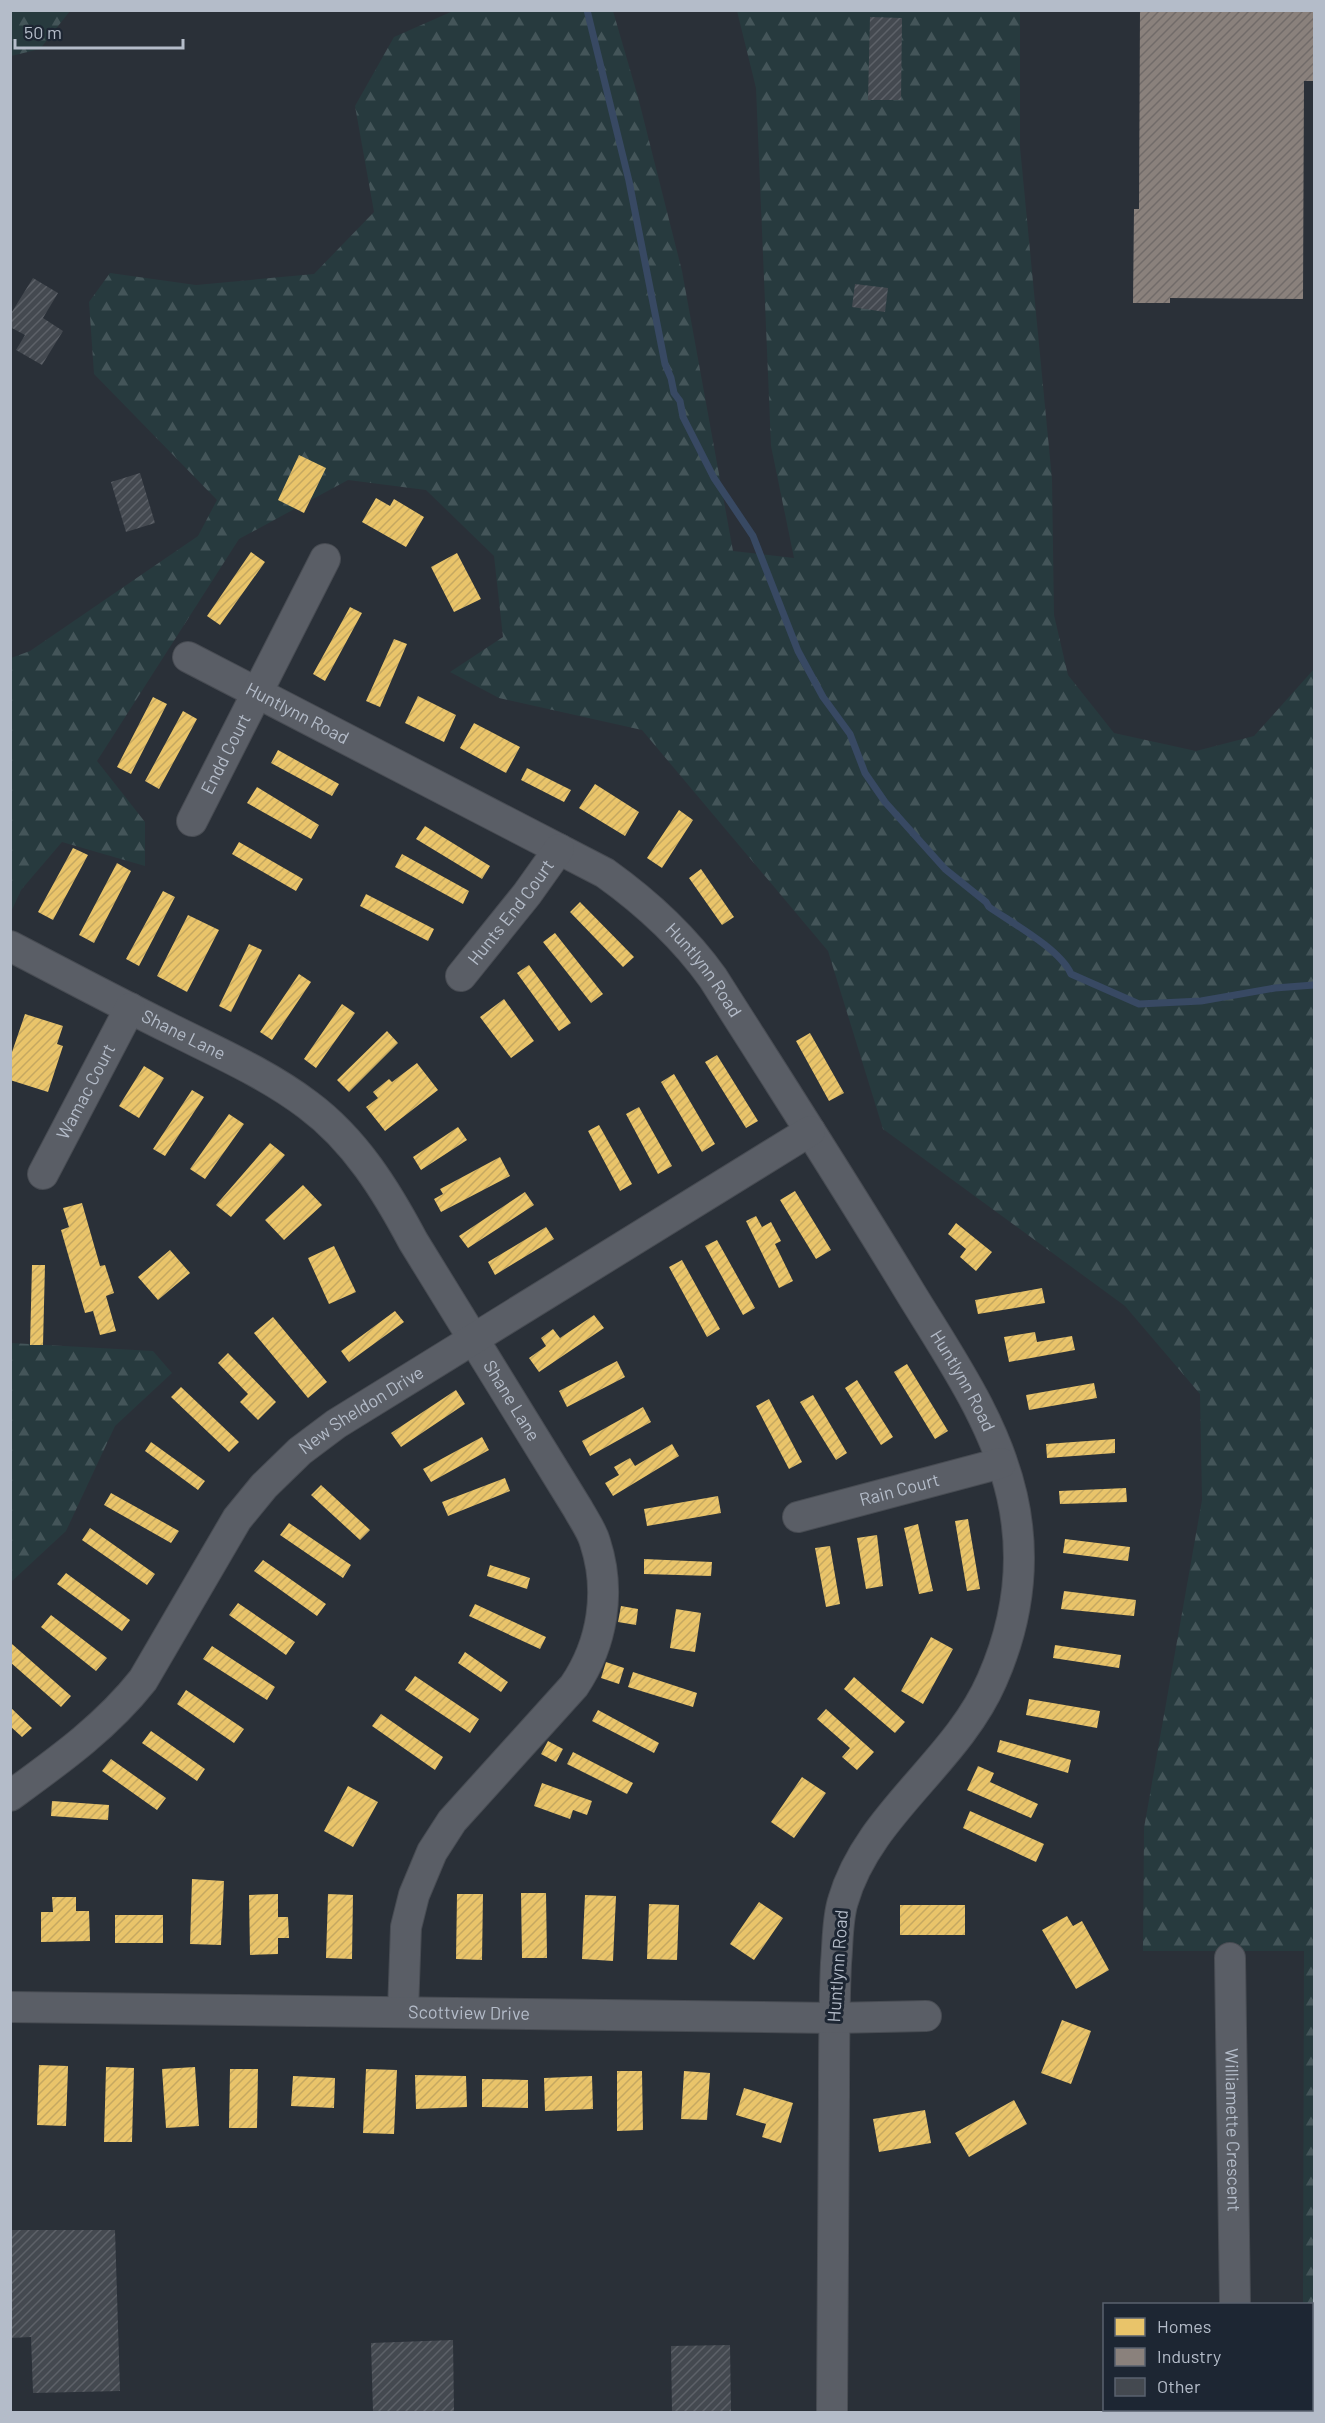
<svg xmlns="http://www.w3.org/2000/svg" width="1325" height="2423" font-family="Barlow,sans-serif">
	<style>
		.forest { fill: url(#forest-firs) }
		.homes { fill: url(#homes-hatch) }
		.industry { fill: url(#industry-hatch) }
		.lines { fill: none; stroke-linecap: round; stroke-linejoin: round }
		.stream { stroke: #384963; stroke-width: 7 }
		.building { fill: url(#building-hatch) }
		.minor-casing { stroke: #484c53; stroke-width: 32 }
		.minor { stroke: #5a5e66; stroke-width: 30 }
		.labels { text-anchor: middle; stroke-width: 6; stroke-linejoin: round; paint-order: stroke }
		.street-label { font-size: 18px; fill: #b4bcc9; stroke: #1d2633 }
	</style>
	<defs>
		<pattern id="forest-firs" width="22" height="20" patternUnits="userSpaceOnUse" patternTransform="scale(1.5)"><rect width="22" height="20" fill="#273a3e"/><path d="M5 1l3.5 6h-7zM16 11l3.5 6h-7z" fill="#445559"/></pattern>
		<pattern id="homes-hatch" width="6" height="6" patternUnits="userSpaceOnUse" patternTransform="scale(1.5)"><rect width="6" height="6" fill="#e9c46a"/><path d="M-1 1l2-2M0 6l6-6M5 7l2-2" fill="none" stroke="#c5a861"/></pattern>
		<pattern id="industry-hatch" width="6" height="6" patternUnits="userSpaceOnUse" patternTransform="scale(1.5)"><rect width="6" height="6" fill="#8a817c"/><path d="M-1 1l2-2M0 6l6-6M5 7l2-2" fill="none" stroke="#716b69"/></pattern>
		<pattern id="building-hatch" width="6" height="6" patternUnits="userSpaceOnUse" patternTransform="scale(1.5)"><rect width="6" height="6" fill="#444950"/><path d="M-1 1l2-2M0 6l6-6M5 7l2-2" fill="none" stroke="#5d6168"/></pattern>
	</defs>
	<rect width="100%" height="100%" fill="#2a3038"/>
	<path class="forest" d="M10,11L11,10L70,11L40,49L11,56Z
		M453,11H613L638,97L682,271L733,551L794,558L771,446L756,88L737,11H1020V147L1052,479L1054,615L1068,675L1114,733L1196,751L1254,736L1314,669V2412H1303V2410H1312V2304H1303L1304,1951H1143L1144,1828L1202,1500L1200,1394L1125,1306L883,1129L828,951L642,730L499,698L450,672L503,637L494,556L426,490L348,480L239,539L97,761L145,822V866L62,842L21,890L11,912V658L30,651L198,536L217,500L94,374L89,302L110,273L196,285L314,274L374,212L355,106L394,37Z
		M11,1343L153,1351L172,1373L115,1426L66,1531L11,1582Z"/>
	<path class="homes" d="M299,455L326,468L304,513L278,500Z
		M376,498L390,506L394,499L424,517L406,547L362,522Z
		M251,552L265,562L220,625L207,616Z
		M457,553L481,599L454,612L431,567Z
		M350,607L362,613L325,681L313,674Z
		M394,639L407,644L380,707L366,701Z
		M418,696L456,715L444,742L405,723Z
		M153,697L167,704L131,774L117,767Z
		M183,711L197,719L159,789L145,781Z
		M474,723L520,747L506,773L460,748Z
		M278,750L339,784L332,796L271,763Z
		M527,768L571,790L564,802L521,780Z
		M595,784L639,812L625,836L579,808Z
		M257,787L319,825L311,839L247,803Z
		M679,810L693,820L662,868L647,858Z
		M425,826L490,866L482,879L416,839Z
		M239,842L303,879L296,891L232,854Z
		M73,848L88,855L53,920L38,912Z
		M402,854L469,891L463,904L395,867Z
		M117,863L131,871L94,943L79,935Z
		M701,869L734,917L722,925L689,878Z
		M163,891L175,897L139,966L126,959Z
		M366,894L434,929L428,941L360,906Z
		M580,902L634,957L623,967L570,912Z
		M188,915L219,930L187,992L157,976Z
		M555,933L603,994L591,1003L543,942Z
		M249,944L262,950L231,1012L219,1006Z
		M529,965L571,1023L559,1031L517,973Z
		M299,974L311,982L272,1040L260,1032Z
		M504,999L534,1041L511,1058L480,1017Z
		M342,1004L355,1013L316,1068L304,1059Z
		M25,1014L63,1026L57,1044L63,1046L48,1092L10,1080V1058Z
		M387,1031L398,1043L349,1092L337,1080Z
		M810,1033L844,1093L829,1101L796,1041Z
		M717,1055L758,1121L746,1128L705,1062Z
		M417,1063L438,1090L385,1131L366,1107L378,1098L373,1092L389,1079L392,1082Z
		M144,1066L164,1078L139,1118L119,1106Z
		M674,1074L715,1144L702,1152L661,1082Z
		M192,1090L204,1097L165,1156L153,1149Z
		M639,1107L672,1166L658,1174L626,1114Z
		M229,1114L244,1124L205,1179L190,1169Z
		M599,1125L632,1184L620,1191L588,1131Z
		M458,1127L467,1140L421,1170L413,1157Z
		M270,1143L285,1155L231,1217L216,1205Z
		M500,1157L510,1176L441,1212L434,1199L443,1194L440,1189Z
		M303,1185L322,1205L284,1240L265,1220Z
		M795,1191L831,1250L816,1259L780,1200Z
		M525,1192L534,1205L468,1248L459,1236Z
		M82,1203L100,1266L105,1265L114,1293L106,1296L116,1331L100,1335L93,1311L85,1313L61,1230L69,1227L63,1208Z
		M756,1216L762,1227L771,1222L781,1241L775,1244L793,1281L779,1288L746,1221Z
		M956,1223L992,1252L976,1271L960,1257L966,1249L948,1234Z
		M546,1227L554,1239L495,1275L488,1262Z
		M717,1240L755,1308L743,1315L705,1246Z
		M334,1246L356,1292L329,1304L308,1258Z
		M170,1250L190,1273L158,1300L138,1277Z
		M682,1260L720,1329L707,1337L669,1267Z
		M32,1265H45L43,1345H30Z
		M1042,1288L1045,1303L978,1314L975,1300Z
		M395,1311L404,1322L349,1362L341,1351Z
		M594,1315L604,1328L539,1372L529,1358L546,1346L541,1338L553,1329L560,1338Z
		M273,1317L327,1382L308,1398L254,1333Z
		M1035,1332L1037,1342L1072,1336L1075,1350L1009,1362L1004,1337Z
		M228,1353L276,1402L258,1420L240,1402L248,1394L218,1363Z
		M617,1361L625,1377L567,1407L559,1391Z
		M907,1364L948,1431L935,1439L894,1372Z
		M857,1380L893,1437L881,1445L845,1388Z
		M1094,1383L1097,1398L1029,1410L1026,1395Z
		M181,1387L239,1442L229,1452L171,1397Z
		M456,1390L465,1404L401,1447L391,1433Z
		M813,1395L847,1453L836,1460L800,1402Z
		M769,1399L802,1462L789,1469L756,1406Z
		M643,1407L651,1422L590,1456L582,1441Z
		M482,1437L489,1450L431,1482L423,1469Z
		M1115,1439V1453L1047,1458L1046,1444Z
		M151,1442L205,1481L198,1490L145,1451Z
		M672,1444L679,1456L613,1496L605,1483L619,1475L614,1467L630,1458L635,1466Z
		M505,1478L510,1491L448,1516L442,1502Z
		M321,1485L370,1530L360,1540L311,1495Z
		M1126,1488L1127,1502L1060,1504L1059,1491Z
		M111,1493L179,1531L171,1543L104,1505Z
		M718,1496L721,1513L647,1526L644,1509Z
		M968,1519L980,1589L967,1591L955,1521Z
		M289,1523L351,1565L343,1578L280,1535Z
		M918,1524L933,1591L919,1594L904,1528Z
		M90,1528L155,1574L147,1585L82,1540Z
		M877,1535L883,1586L866,1589L857,1538Z
		M1065,1539L1130,1547L1128,1561L1063,1553Z
		M830,1546L840,1604L826,1607L815,1548Z
		M644,1559L712,1562L711,1576L644,1574Z
		M263,1560L326,1604L317,1616L254,1571Z
		M490,1565L530,1578L527,1589L487,1576Z
		M66,1573L130,1620L122,1631L57,1584Z
		M1064,1591L1136,1600L1134,1616L1061,1609Z
		M238,1603L295,1642L286,1655L229,1615Z
		M475,1604L546,1637L540,1649L469,1616Z
		M621,1606L638,1609L636,1625L618,1622Z
		M676,1609L701,1613L695,1652L670,1648Z
		M51,1615L107,1658L96,1671L41,1627Z
		M931,1637L953,1649L923,1704L901,1691Z
		M12,1644L71,1696L61,1707L10,1662Z
		M1055,1645L1121,1655L1119,1668L1053,1658Z
		M212,1646L275,1687L267,1700L203,1659Z
		M465,1652L508,1682L501,1692L458,1663Z
		M606,1662L624,1668L619,1684L601,1678Z
		M633,1672L697,1693L693,1707L628,1687Z
		M415,1676L479,1719L470,1733L405,1690Z
		M854,1677L905,1722L895,1733L844,1689Z
		M186,1690L244,1729L234,1743L177,1704Z
		M1029,1699L1100,1711L1097,1728L1026,1715Z
		M10,1707L32,1728L22,1737L10,1726Z
		M826,1709L874,1752L857,1770L842,1757L850,1748L817,1719Z
		M598,1710L659,1743L654,1753L592,1721Z
		M381,1714L443,1757L435,1770L372,1726Z
		M151,1731L205,1769L197,1781L142,1743Z
		M1000,1740L1071,1760L1068,1773L997,1752Z
		M548,1741L563,1749L556,1762L541,1754Z
		M573,1752L633,1783L627,1794L567,1764Z
		M111,1759L166,1798L157,1810L102,1771Z
		M978,1766L994,1773L990,1782L1038,1804L1031,1818L967,1790Z
		M802,1777L826,1793L794,1838L771,1822Z
		M542,1783L592,1801L587,1815L573,1810L570,1819L534,1806Z
		M348,1786L378,1802L353,1847L324,1831Z
		M52,1801L109,1805L108,1820L51,1816Z
		M970,1811L1044,1844L1036,1862L963,1828Z
		M192,1879L224,1881L221,1945L190,1944Z
		M521,1893H546L547,1958H522Z
		M278,1894V1917H288L289,1938H278V1954L250,1955L249,1895Z
		M328,1894L353,1895L352,1959L326,1958Z
		M457,1894H483L482,1960L456,1959Z
		M585,1895L616,1896L613,1961L582,1959Z
		M52,1897H76V1911H89L90,1941L41,1942V1912H53Z
		M759,1902L783,1918L754,1960L730,1944Z
		M649,1904L679,1905L677,1960L647,1959Z
		M900,1905H965V1935H900Z
		M115,1915H163V1943H115Z
		M1067,1916L1073,1926L1082,1921L1109,1970L1076,1989L1042,1930Z
		M1062,2020L1091,2031L1071,2084L1041,2073Z
		M39,2065L68,2066L66,2126L37,2125Z
		M106,2067L134,2068L132,2142H104Z
		M195,2067L199,2126L166,2128L162,2069Z
		M230,2069H258L257,2128H229Z
		M366,2069L397,2070L394,2134L363,2133Z
		M617,2071H642L643,2130L617,2131Z
		M684,2071L710,2073L707,2120L681,2119Z
		M415,2075L466,2076L467,2107L416,2109Z
		M293,2076L335,2078L334,2108L291,2106Z
		M592,2076L593,2109L545,2111L544,2078Z
		M482,2079L528,2080V2108L482,2107Z
		M744,2088L793,2103L781,2143L762,2137L766,2124L736,2115Z
		M1014,2100L1027,2124L969,2157L955,2133Z
		M925,2110L931,2143L879,2152L873,2119Z"/>
	<path class="industry" d="M1140,10H1314V81H1304L1303,299L1170,298V303H1133L1134,209H1139Z"/>
	<g class="lines">
		<path class="stream" d="M587,10L629,181L665,364L671,378L674,393L680,401L683,417L714,478L753,536L798,651L823,697L850,734L865,773L885,802L945,869L986,902L989,907C1012,923 1060,949 1071,974L1139,1004L1201,1001L1275,988L1314,985"/>
	</g>
	<path class="building" d="M870,17L902,18L901,100H868Z
		M33,278L58,293L43,318L63,331L42,365L16,350L25,335L10,327V315Z
		M855,284L888,288L885,312L852,307Z
		M140,473L155,523L126,532L111,482Z
		M10,2230H115L120,2391L33,2393L31,2337L10,2338Z
		M453,2340L454,2412H373L371,2343Z
		M730,2345L731,2412H672L671,2346Z"/>
	<g class="lines">
		<g class="minor-casing">
			<g id="minor">
				<path id="s1" d="M188,657L605,873C647,903 683,936 713,978C779,1082 846,1186 910,1292C949,1356 995,1421 1012,1496C1026,1558 1018,1621 992,1680C956,1763 868,1814 843,1901C837,1920 838,1943 836,1963C834,2008 834,2052 834,2097C834,2202 833,2307 832,2412"/>
				<path id="s2" d="M192,821L325,559"/>
				<path id="s3" d="M10,946C64,974 118,1003 173,1030C219,1053 267,1074 308,1105C355,1140 386,1190 413,1241L578,1509C584,1520 592,1531 595,1542C611,1591 603,1643 574,1686L452,1821L432,1852L414,1895L406,1927L403,2011"/>
				<path id="s4" d="M461,976L527,894L559,849"/>
				<path id="s5" d="M43,1174L130,1008"/>
				<path id="s6" d="M798,1517L1001,1463"/>
				<path id="s7" d="M10,1796C58,1761 106,1727 143,1680L237,1519L264,1486L300,1451L336,1424L810,1131"/>
				<path id="s8" d="M1230,1958L1235,2304"/>
				<path id="s9" d="M10,2007L833,2018L926,2016"/>
				<path d="M1236,2410V2412"/>
			</g>
		</g>
		<use href="#minor" class="minor"/>
	</g>
	<g class="labels">
		<g class="street-label">
			<text dy="6" stroke="none"><textPath href="#s1" startOffset="123">Huntlynn Road</textPath></text>
			<text dy="6" stroke="none"><textPath href="#s2" startOffset="75">Endd Court</textPath></text>
			<text dy="6" stroke="none"><textPath href="#s4" startOffset="81">Hunts End Court</textPath></text>
			<text dy="6" stroke="none"><textPath href="#s1" startOffset="609">Huntlynn Road</textPath></text>
			<text dy="6" stroke="none"><textPath href="#s3" startOffset="195">Shane Lane</textPath></text>
			<text dy="6" stroke="none"><textPath href="#s5" startOffset="93">Wamac Court</textPath></text>
			<text dy="6" stroke="none"><textPath href="#s1" startOffset="1095">Huntlynn Road</textPath></text>
			<text dy="6" stroke="none"><textPath href="#s3" startOffset="699">Shane Lane</textPath></text>
			<text dy="6" stroke="none"><textPath href="#s7" startOffset="530">New Sheldon Drive</textPath></text>
			<text dy="6" stroke="none"><textPath href="#s6" startOffset="105">Rain Court</textPath></text>
			<text transform="translate(838 1966) rotate(-86)" y="6">Huntlynn Road</text>
			<text dy="6" stroke="none"><textPath href="#s9" startOffset="459">Scottview Drive</textPath></text>
			<text dy="6" stroke="none"><textPath href="#s8" startOffset="172">Williamette Crescent</textPath></text>
		</g>
	</g>
	<rect width="1325" height="2423" fill="none" stroke="#b4bcc9" stroke-width="24"/>
	<rect x="1103" y="2303" width="210" height="108" fill="#1d2633" stroke="#59626f" stroke-width="1.5"/>
	<rect x="1115" y="2318" width="30" height="18" fill="#e9c46a" stroke="#59626f" stroke-width="1.5"/>
	<text x="1157" y="2333" font-size="18" fill="#b4bcc9">Homes</text>
	<rect x="1115" y="2348" width="30" height="18" fill="#8a817c" stroke="#59626f" stroke-width="1.5"/>
	<text x="1157" y="2363" font-size="18" fill="#b4bcc9">Industry</text>
	<rect x="1115" y="2378" width="30" height="18" fill="#444950" stroke="#59626f" stroke-width="1.5"/>
	<text x="1157" y="2393" font-size="18" fill="#b4bcc9">Other</text>
	<path d="M15 39v9h168v-9" fill="none" stroke="#b4bcc9" stroke-width="3"/>
	<text x="24" y="39" font-size="18" fill="#b4bcc9" stroke="#1d2633" stroke-width="4.5" paint-order="stroke">50 m</text>
</svg>
